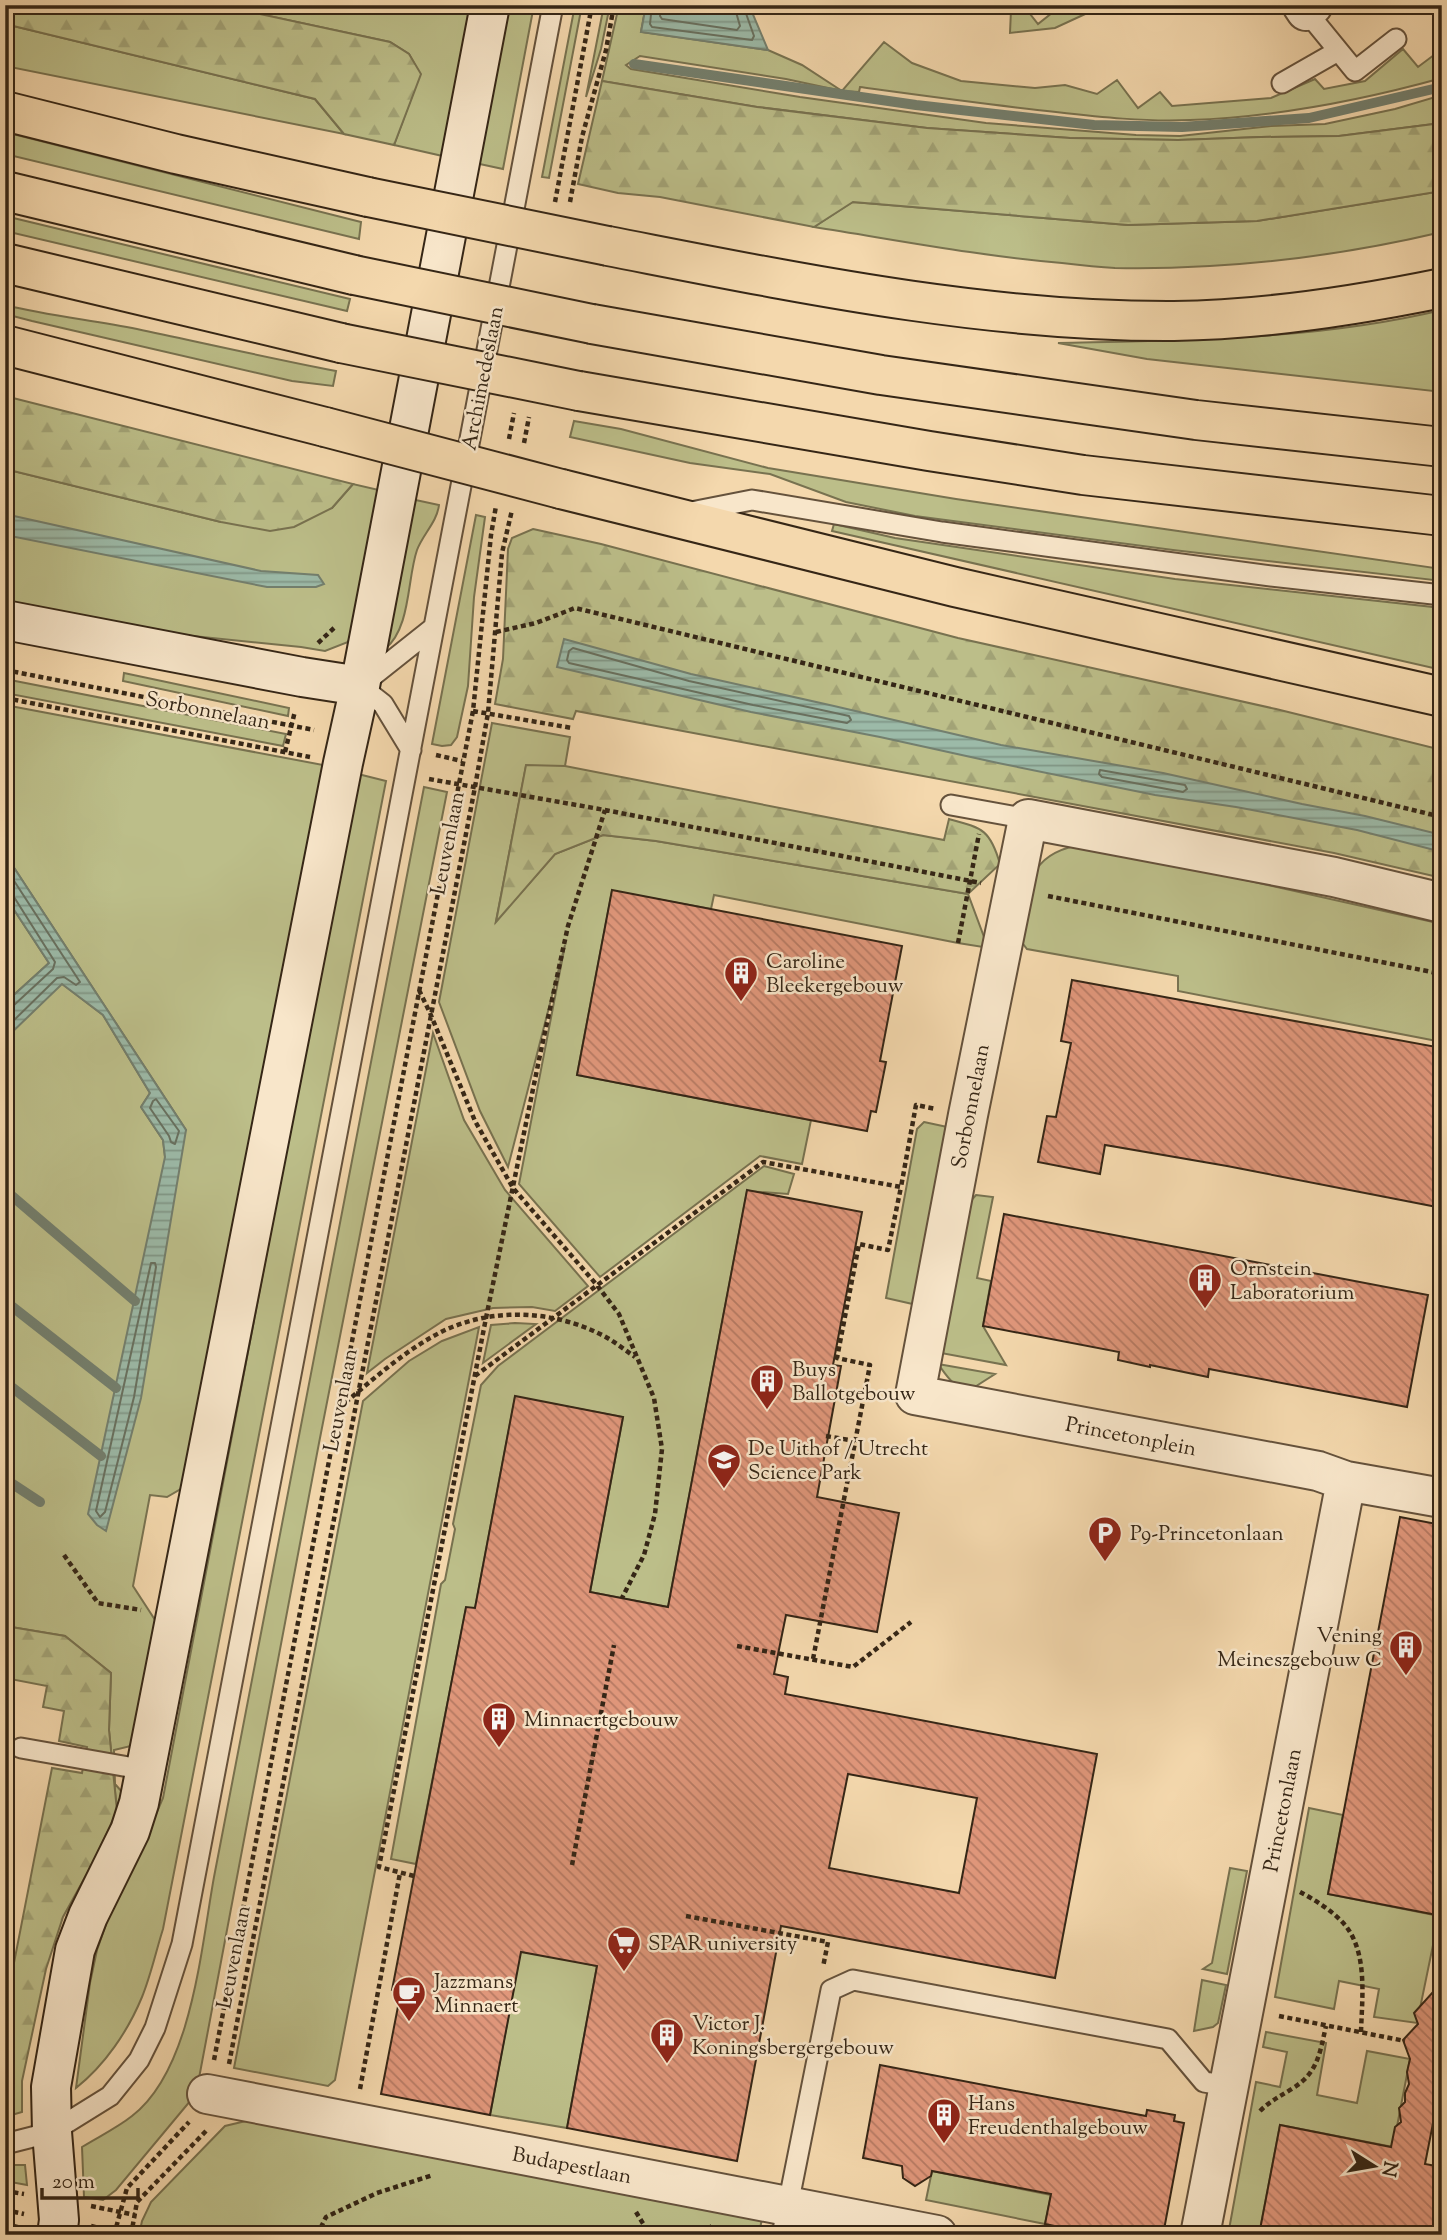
<svg xmlns="http://www.w3.org/2000/svg" width="1447" height="2240" font-family="'Sorts Mill Goudy',serif">
	<style>
		.grass { fill: #bcbe89; stroke: #787250; stroke-width: 2 }
		.forest { fill: url(#forest-firs); stroke: #787250; stroke-width: 2 }
		.water { fill: url(#water-rules); stroke: #737f6e; stroke-width: 2 }
		.lines { fill: none; stroke-linecap: round; stroke-linejoin: round }
		.shore { stroke: #68705f; stroke-width: 2 }
		.stream { stroke: #737f6e; stroke-width: 10 }
		.building { fill: url(#building-back-hatch); stroke: #352616; stroke-width: 2; fill-rule: evenodd }
		.lane-casing { stroke: #65523c; stroke-width: 23 }
		.street-casing { stroke: #65523c; stroke-width: 42 }
		.secondary-casing { stroke: #352616; stroke-width: 42 }
		.highway-casing { stroke: #352616; stroke-width: 42 }
		.path { stroke: #352616; stroke-width: 4.5; stroke-dasharray: 5 3.5; stroke-linecap: butt }
		.lane { stroke: #f8e6ca; stroke-width: 19 }
		.street { stroke: #f8e6ca; stroke-width: 38 }
		.secondary { stroke: #f8e6ca; stroke-width: 38 }
		.highway { stroke: #f4d8ad; stroke-width: 38 }
		.highway-bridge-casing { stroke: #352616; stroke-width: 42; stroke-linecap: butt }
		.highway-bridge { stroke: #f4d8ad; stroke-width: 38 }
		.labels { text-anchor: middle; stroke-width: 5; stroke-linejoin: round; paint-order: stroke }
		.street-label { font-size: 21px; fill: #352616; stroke: #f8e6ca }
		.poi-label { font-size: 21px; fill: #352616; stroke: #f8e6ca; text-anchor: start }
	</style>
	<defs>
		<pattern id="forest-firs" width="22" height="20" patternUnits="userSpaceOnUse" patternTransform="scale(1.75)"><rect width="22" height="20" fill="#bcbe89"/><path d="M5 1l3.5 6h-7zM16 11l3.5 6h-7z" fill="#a2a376"/></pattern>
		<pattern id="water-rules" width="6" height="5" patternUnits="userSpaceOnUse" patternTransform="scale(1.75)"><rect width="6" height="5" fill="#9cbaa8"/><path d="M0 2.5h6" fill="none" stroke="#809788"/></pattern>
		<pattern id="building-back-hatch" width="6" height="6" patternUnits="userSpaceOnUse" patternTransform="scale(1.75)"><rect width="6" height="6" fill="#df967a"/><path d="M-1 5l2 2M0 0l6 6M5-1l2 2" fill="none" stroke="#b67a63"/></pattern>
	</defs>
	<rect width="100%" height="100%" fill="#f4d8ad"/>
	<filter id="stains"><feTurbulence type="fractalNoise" baseFrequency=".00286" numOctaves="4"/><feColorMatrix values="0 0 0 0 .2 0 0 0 0 .09 0 0 0 0 .02 0 0 0 .5 -.17"/></filter>
	<radialGradient id="worn" r=".72"><stop offset=".6" stop-color="#630" stop-opacity="0"/><stop offset="1" stop-color="#630" stop-opacity=".3"/></radialGradient>
	<path class="grass" d="M218,5H466L474,19L447,157L394,145L420,74L409,54L390,42Z
		M506,5H534L503,169L475,163Z
		M575,5H582L549,178L542,177Z
		M604,5H610L601,49L586,97Z
		M619,5H646L641,32L768,50L802,65L842,91L884,42L912,63L961,81L1035,88L1065,85L1097,94L1117,80L1138,108L1160,92L1172,106L1271,98L1315,79L1324,89L1365,81L1403,49L1418,67L1442,49V78C1359,101 1275,117 1190,120C1145,122 1100,117 1056,112C991,105 926,96 860,87L859,92L842,91L786,79L640,56L626,65L631,69L800,97L986,123L1136,135L1180,136L1271,126L1325,124L1395,109L1442,95V123L1339,136L1261,137L1178,140L1070,138L927,128L757,107L602,81Z
		M979,5H1023L1038,24L1062,5H1093L1096,9L1055,28L1010,33L1011,10Z
		M5,24L315,99L344,134L5,66Z
		M5,132L361,222L359,239L5,154Z
		M1442,191V232C1336,257 1224,270 1115,268C1097,267 1079,265 1062,263C979,256 897,240 814,227L852,202L1128,225L1257,221Z
		M5,216L350,299L347,311L5,231Z
		M5,305C49,316 93,320 137,329C203,343 269,358 336,371L333,386L292,381L32,321L5,314Z
		M1442,310V392L1147,359L1058,343C1187,340 1317,340 1442,310Z
		M574,421L621,429L768,468L956,499L1442,569V581L1173,550L915,516L846,502L770,474L690,463L570,437Z
		M5,469L221,522L332,508L353,484L383,491L353,631L348,642L325,651L301,647L183,635L5,602Z
		M411,499L439,505C437,522 423,534 417,550C407,579 411,628 385,649Z
		M476,515L485,517L474,597L468,686L457,737L451,745L442,746L432,744Z
		M834,524L895,538L1175,579L1442,608V670L832,531Z
		M124,673L289,708L288,716L123,681Z
		M5,679L286,734L283,746L5,693Z
		M5,705L323,765L184,1487L167,1497L150,1495L133,1586L157,1623L135,1745L114,1750L115,1784L123,1793L117,1811L109,1730L111,1673L65,1636L5,1626V1039L61,983L103,1015L150,1093L141,1107L163,1140L165,1157L186,1130L5,854Z
		M492,723L570,737L565,766H526L496,921L555,854L603,835L656,841L968,894L987,945L983,947L958,943L714,895L711,909L612,891L577,1075L811,1120L802,1164L760,1156L600,1277L519,1184L565,945L508,1167L480,1111L439,1002Z
		M358,774L386,781L163,1929C156,1951 151,1975 142,1997C128,2031 105,2065 76,2088L90,1983L97,1950L111,1910L131,1872L163,1798Z
		M424,787L447,792L319,1443L196,2094L116,2190L103,2200L84,2197L82,2147C98,2137 117,2128 132,2116C192,2070 201,1948 214,1877Z
		M1085,844L1442,924V1042L1178,991V976L1027,949L1020,940C1029,890 1023,853 1085,844Z
		M5,896L49,963L5,1003Z
		M433,1033L464,1120L505,1190L588,1286L555,1311L532,1307L493,1308L446,1319L385,1359L367,1373Z
		M924,1122L952,1128L917,1305L886,1298L917,1129Z
		M764,1166L794,1174L788,1194L747,1191L668,1607L590,1592L623,1417L515,1397L475,1608H466L416,1864L391,1859L441,1584L445,1580L455,1529L453,1524L481,1385L498,1366Z
		M976,1195L993,1197L977,1278L991,1281L983,1326L1006,1365L941,1353L968,1204Z
		M515,1323L536,1324L483,1363L491,1325Z
		M479,1327L335,2080L328,2086L234,2068L363,1401L409,1361L442,1341Z
		M938,1364L995,1374L970,1390C952,1386 949,1379 938,1364Z
		M1309,1808L1343,1815L1328,1894L1439,1916L1417,2023L1374,2017L1379,1989L1339,1981L1334,2009L1275,1997Z
		M1230,1868L1247,1871L1227,1974L1203,1969L1212,1963Z
		M521,1949L597,1966L567,2128L490,2115Z
		M1202,1980L1226,1985L1218,2023L1213,2027L1194,2031Z
		M1266,2032L1326,2043L1317,2095L1357,2103L1367,2051L1410,2059L1393,2147L1280,2125L1259,2235H1228L1256,2082L1280,2087L1287,2052L1263,2047Z
		M250,2120L762,2218L759,2235H139L142,2221L151,2202L225,2126Z
		M5,2165H25L27,2185L5,2181Z
		M932,2171L1051,2195L1045,2224L926,2200Z"/>
	<path class="forest" d="M5,5H218L390,42L409,54L421,74L394,145L344,134L315,99L5,24Z
		M602,81L757,107L927,128L1070,138L1178,140L1261,137L1339,136L1442,123V191L1257,221L1128,225L853,202L814,227L660,197L618,193L578,184Z
		M5,396L353,484L332,508L294,527L270,531L221,522L5,469Z
		M533,529L601,544L958,638L1276,709L1442,750V878L1334,853L576,711L573,719L495,704L503,659L508,549L512,538Z
		M526,765L565,766L944,840L949,819C982,828 990,829 1000,864L968,894L656,841L603,835L555,854L496,922Z
		M5,1626L65,1636L111,1673L109,1730L117,1811L94,1861L63,1917L46,1969L22,2081V2112L5,2117V1967L13,1968L52,1768L82,1773L87,1747L59,1741L64,1711L43,1707L47,1686L5,1678Z"/>
	<path class="water" d="M646,5H749L768,50L641,32Z
		M5,514L261,571L318,575L324,584L316,587H267L5,535Z
		M564,639L691,674L834,706L1001,745L1163,773L1302,804L1365,816L1442,835V852L1357,830L1236,807L1155,795L998,763L880,737L751,712L557,667Z
		M5,854L186,1130L141,1398L106,1531L97,1525L88,1514L165,1157L163,1140L141,1107L150,1093L103,1015L62,984L5,1039V1003L49,963L5,896Z"/>
	<g class="lines">
		<path class="shore" d="M652,5L650,24L652,27L752,40L754,36L743,5
			M661,5L660,16L662,19L737,30L740,26L734,5
			M573,648L689,681L849,716L851,720L847,723L753,705L569,663L567,660L569,651Z
			M1100,770L1185,785L1187,789L1183,792L1102,777L1099,774Z
			M5,867L80,982L76,985L64,977L57,978L5,1029
			M5,893L14,897L55,962L53,969L13,1006L5,1008
			M156,1099L179,1131L175,1144L171,1142L169,1136L150,1108L153,1101Z
			M151,1263H155L156,1267L134,1397L105,1512L100,1517L96,1511Z"/>
		<path class="stream" d="M634,64L916,105L1094,125L1182,127L1309,118L1442,87
			M5,1190L135,1301
			M5,1301L116,1388
			M5,1382L101,1456
			M5,1479L40,1502"/>
	</g>
	<path class="building" d="M612,890L902,946L880,1061L886,1062L876,1112L871,1111L867,1131L577,1075Z
		M1072,980L1442,1048V1208L1227,1166L1105,1145L1100,1174L1038,1162L1047,1116L1056,1117L1071,1043L1061,1041Z
		M747,1190L862,1212L833,1365L841,1366L817,1497L899,1513L877,1632L786,1615L774,1674L788,1677L785,1694L1097,1754L1055,1978L781,1926L737,2161L567,2128L597,1966L521,1952L490,2115L381,2094L401,1991L392,1990L414,1876L466,1607L475,1608L515,1396L623,1417L590,1592L668,1607ZM848,1774L977,1798L959,1893L829,1868Z
		M1004,1214L1428,1295L1407,1407L1209,1369L1208,1377L1150,1365V1367L1118,1360L1119,1352L983,1326Z
		M1400,1517L1442,1525V1916L1328,1894Z
		M1442,1982V2114L1435,2113L1425,2164L1442,2167V2235H1259L1280,2125L1391,2147L1395,2127L1401,2122L1399,2108L1405,2102V2093L1409,2084L1407,2072L1410,2059L1403,2040L1418,2024L1414,2013Z
		M880,2065L1146,2116L1147,2110L1175,2115L1174,2121L1184,2123L1163,2235H1098L1045,2224L1051,2194L932,2171L931,2176L915,2186L903,2178L902,2166L863,2158Z"/>
	<g class="lines">
		<g class="lane-casing">
			<path id="lane" d="M1306,11L1355,71L1396,39
				M1282,83L1338,51
				M691,512L752,500L942,532L1046,546L1271,576L1442,595
				M411,750L383,704L360,686L433,628
				M951,805L1028,819
				M21,1748L146,1770
				M5,2144L52,2132L110,2096L139,2060L155,2028L182,1944L553,5
				M782,2235L831,1990L853,1980L1168,2039L1204,2082L1229,2086"/>
		</g>
		<g class="street-casing">
			<path id="street" d="M1302,5L1306,11L1313,5
				M1442,903L1334,877L1028,819L968,1115L915,1395L1318,1471L1346,1481L1442,1498
				M207,2094L937,2235
				M1200,2235L1346,1481"/>
		</g>
		<g class="secondary-casing">
			<path id="secondary" d="M5,620L302,677L360,686
				M57,2235L59,2220L52,2132L51,2087L75,1950L88,1916L130,1831L139,1803L343,763L360,686L490,5"/>
		</g>
		<g class="highway-casing">
			<path id="highway" d="M5,111L176,154L368,197
				M5,191L354,275
				M608,246C794,282 983,322 1174,321C1264,320 1354,306 1442,288
				M5,263L341,343
				M592,324L881,375L1196,420L1442,447
				M5,345L325,427
				M579,391L929,451L1083,475L1442,516
				M561,489L955,587L1442,697"/>
		</g>
		<path class="path" d="M555,202L592,5
			M570,202L582,137L606,50L614,5
			M509,439L514,413
			M524,443L529,417
			M496,632L536,623L575,608L1442,817
			M318,643L334,628
			M5,670L314,730
			M5,698L310,757
			M473,711L572,728
			M285,752L295,711
			M436,755L462,761
			M429,779L605,810L981,883
			M1048,896L1442,974
			M958,943L979,834
			M419,990L430,1013L475,1121L513,1188L596,1284L619,1314L654,1398L662,1449L655,1514L644,1555L622,1598
			M475,1376L763,1162L901,1187L916,1105L936,1109
			M339,1408C371,1381 405,1350 443,1331C494,1307 554,1310 604,1336C615,1342 625,1350 635,1357
			M826,1436L855,1441
			M64,1555L98,1603L141,1610
			M737,1646L853,1667L911,1622
			M813,1659L870,1365L837,1358L859,1244L888,1250L901,1187
			M572,1865L614,1645
			M414,1876L379,1867L486,1318L540,1055L568,926L605,810
			M1300,1892C1315,1900 1333,1911 1345,1925C1368,1953 1362,1998 1361,2032
			M686,1916L828,1942L823,1967
			M1279,2016L1405,2041
			M214,2060L473,711L491,535L496,506
			M229,2064L475,787L488,713L502,553L512,510
			M360,2089L400,1873
			M1260,2111C1270,2101 1281,2096 1293,2088C1318,2073 1320,2052 1326,2026
			M5,2191L24,2194
			M91,2206L135,2215
			M5,2210L24,2214
			M636,2212L650,2235
			M5,2224L22,2228
			M91,2226L114,2232
			M114,2235L127,2188L189,2122
			M131,2235L137,2202L207,2130
			M317,2235L326,2217L377,2193L433,2175
			M702,2235L712,2226"/>
		<use href="#lane" class="lane"/>
		<use href="#street" class="street"/>
		<use href="#secondary" class="secondary"/>
		<use href="#highway" class="highway"/>
		<g class="highway-bridge-casing">
			<path id="highway-bridge" d="M368,197L608,246
				M354,275L592,324
				M341,343L579,391
				M325,427L561,489"/>
		</g>
		<use href="#highway-bridge" class="highway-bridge"/>
	</g>
	<defs>
		<g id="building-pin" transform="scale(1.75)"><path d="M0 17L-7.5 6A9.5 9.5 0 1 1 7.5 6Z" fill="#8f2418" stroke="#f8e6ca"/><path d="M-4-6H4V6H1V3H-1V6H-4ZM-2.5-4.3h1.7v1.8h-1.7ZM.8-4.3h1.7v1.8H.8ZM-2.5-1h1.7V.8h-1.7ZM.8-1h1.7V.8H.8Z" fill="#fff"/></g>
		<g id="university-pin" transform="scale(1.75)"><path d="M0 17L-7.5 6A9.5 9.5 0 1 1 7.5 6Z" fill="#8f2418" stroke="#f8e6ca"/><path d="M0-5L7-2L0 1L-7-2ZM-4 1L0 2.5L4 1V4Q0 6-4 4Z" fill="#fff"/></g>
		<g id="parking-pin" transform="scale(1.75)"><path d="M0 17L-7.5 6A9.5 9.5 0 1 1 7.5 6Z" fill="#8f2418" stroke="#f8e6ca"/><path d="M-3.5-5.5H1a3.5 3.5 0 0 1 0 7H-1V5.5H-3.5ZM-1-3.4V-.6H.8a1.4 1.4 0 0 0 0-2.8Z" fill="#fff"/></g>
		<g id="supermarket-pin" transform="scale(1.75)"><path d="M0 17L-7.5 6A9.5 9.5 0 1 1 7.5 6Z" fill="#8f2418" stroke="#f8e6ca"/><path d="M-6-5.5h2.5l.6 2H6L4.5 2H-2.5L-4.4-4H-6ZM-1.5 3.2a1.3 1.3 0 1 0 .1 0ZM3 3.2a1.3 1.3 0 1 0 .1 0Z" fill="#fff"/></g>
		<g id="cafe-pin" transform="scale(1.75)"><path d="M0 17L-7.5 6A9.5 9.5 0 1 1 7.5 6Z" fill="#8f2418" stroke="#f8e6ca"/><path d="M-5.5-4.5H6V0H3Q3 3.5 0 3.5H-2.5Q-5.5 3.5-5.5 0ZM3-3.2v2h1.7v-2ZM-6 4.5H4V6H-6Z" fill="#fff"/></g>
	</defs>
	<g fill-rule="evenodd">
		<use href="#building-pin" x="741" y="973"/>
		<use href="#building-pin" x="1205" y="1280"/>
		<use href="#building-pin" x="767" y="1381"/>
		<use href="#university-pin" x="724" y="1460"/>
		<use href="#parking-pin" x="1105" y="1533"/>
		<use href="#building-pin" x="1406" y="1647"/>
		<use href="#building-pin" x="499" y="1719"/>
		<use href="#supermarket-pin" x="624" y="1943"/>
		<use href="#cafe-pin" x="409" y="1993"/>
		<use href="#building-pin" x="667" y="2035"/>
		<use href="#building-pin" x="944" y="2115"/>
	</g>
	<g class="labels">
		<g class="street-label">
			<text transform="translate(482 378) rotate(-79)" y="7">Archimedeslaan</text>
			<text transform="translate(208 710) rotate(11)" y="7">Sorbonnelaan</text>
			<text transform="translate(447 843) rotate(-79)" y="7">Leuvenlaan</text>
			<text transform="translate(970 1106) rotate(-79)" y="7">Sorbonnelaan</text>
			<text transform="translate(340 1400) rotate(-79)" y="7">Leuvenlaan</text>
			<text transform="translate(1131 1436) rotate(11)" y="7">Princetonplein</text>
			<text transform="translate(1282 1810) rotate(-79)" y="7">Princetonlaan</text>
			<text transform="translate(233 1957) rotate(-79)" y="7">Leuvenlaan</text>
			<text transform="translate(572 2165) rotate(11)" y="7">Budapestlaan</text>
		</g>
		<g class="poi-label">
			<text x="766" y="968">Caroline<tspan x="766" dy="24">Bleekergebouw</tspan></text>
			<text x="1230" y="1275">Ornstein<tspan x="1230" dy="24">Laboratorium</tspan></text>
			<text x="792" y="1376">Buys<tspan x="792" dy="24">Ballotgebouw</tspan></text>
			<text x="748" y="1455">De Uithof / Utrecht<tspan x="748" dy="24">Science Park</tspan></text>
			<text x="1130" y="1540">P9-Princetonlaan</text>
			<text x="1382" y="1642" text-anchor="end">Vening<tspan x="1382" dy="24">Meineszgebouw C</tspan></text>
			<text x="524" y="1726">Minnaertgebouw</text>
			<text x="648" y="1950">SPAR university</text>
			<text x="434" y="1988">Jazzmans<tspan x="434" dy="24">Minnaert</tspan></text>
			<text x="692" y="2030">Victor J.<tspan x="692" dy="24">Koningsbergergebouw</tspan></text>
			<text x="968" y="2110">Hans<tspan x="968" dy="24">Freudenthalgebouw</tspan></text>
		</g>
	</g>
	<rect width="1447" height="2240" fill="none" stroke="#f4d8ad" stroke-width="28"/>
	<rect x="7" y="7" width="1433" height="2226" fill="none" stroke="#352616" stroke-width="3.5"/>
	<rect x="14" y="14" width="1419" height="2212" fill="none" stroke="#352616" stroke-width="2"/>
	<g transform="translate(1374 2166) rotate(101)" stroke="#f8e6ca" stroke-width="5" paint-order="stroke">
	<path d="M0-5L12 26L0 18L-12 26Z" fill="#352616"/>
	<text y="-10" font-size="19" font-weight="bold" text-anchor="middle" fill="#352616">N</text>
	</g>
	<path d="M42 2188v10h96v-10" fill="none" stroke="#352616" stroke-width="3.5"/>
	<text x="52" y="2188" font-size="21" fill="#352616" stroke="#f8e6ca" stroke-width="5" paint-order="stroke">20 m</text>
	<rect width="100%" height="100%" filter="url(#stains)"/>
	<rect width="100%" height="100%" fill="url(#worn)"/>
</svg>
